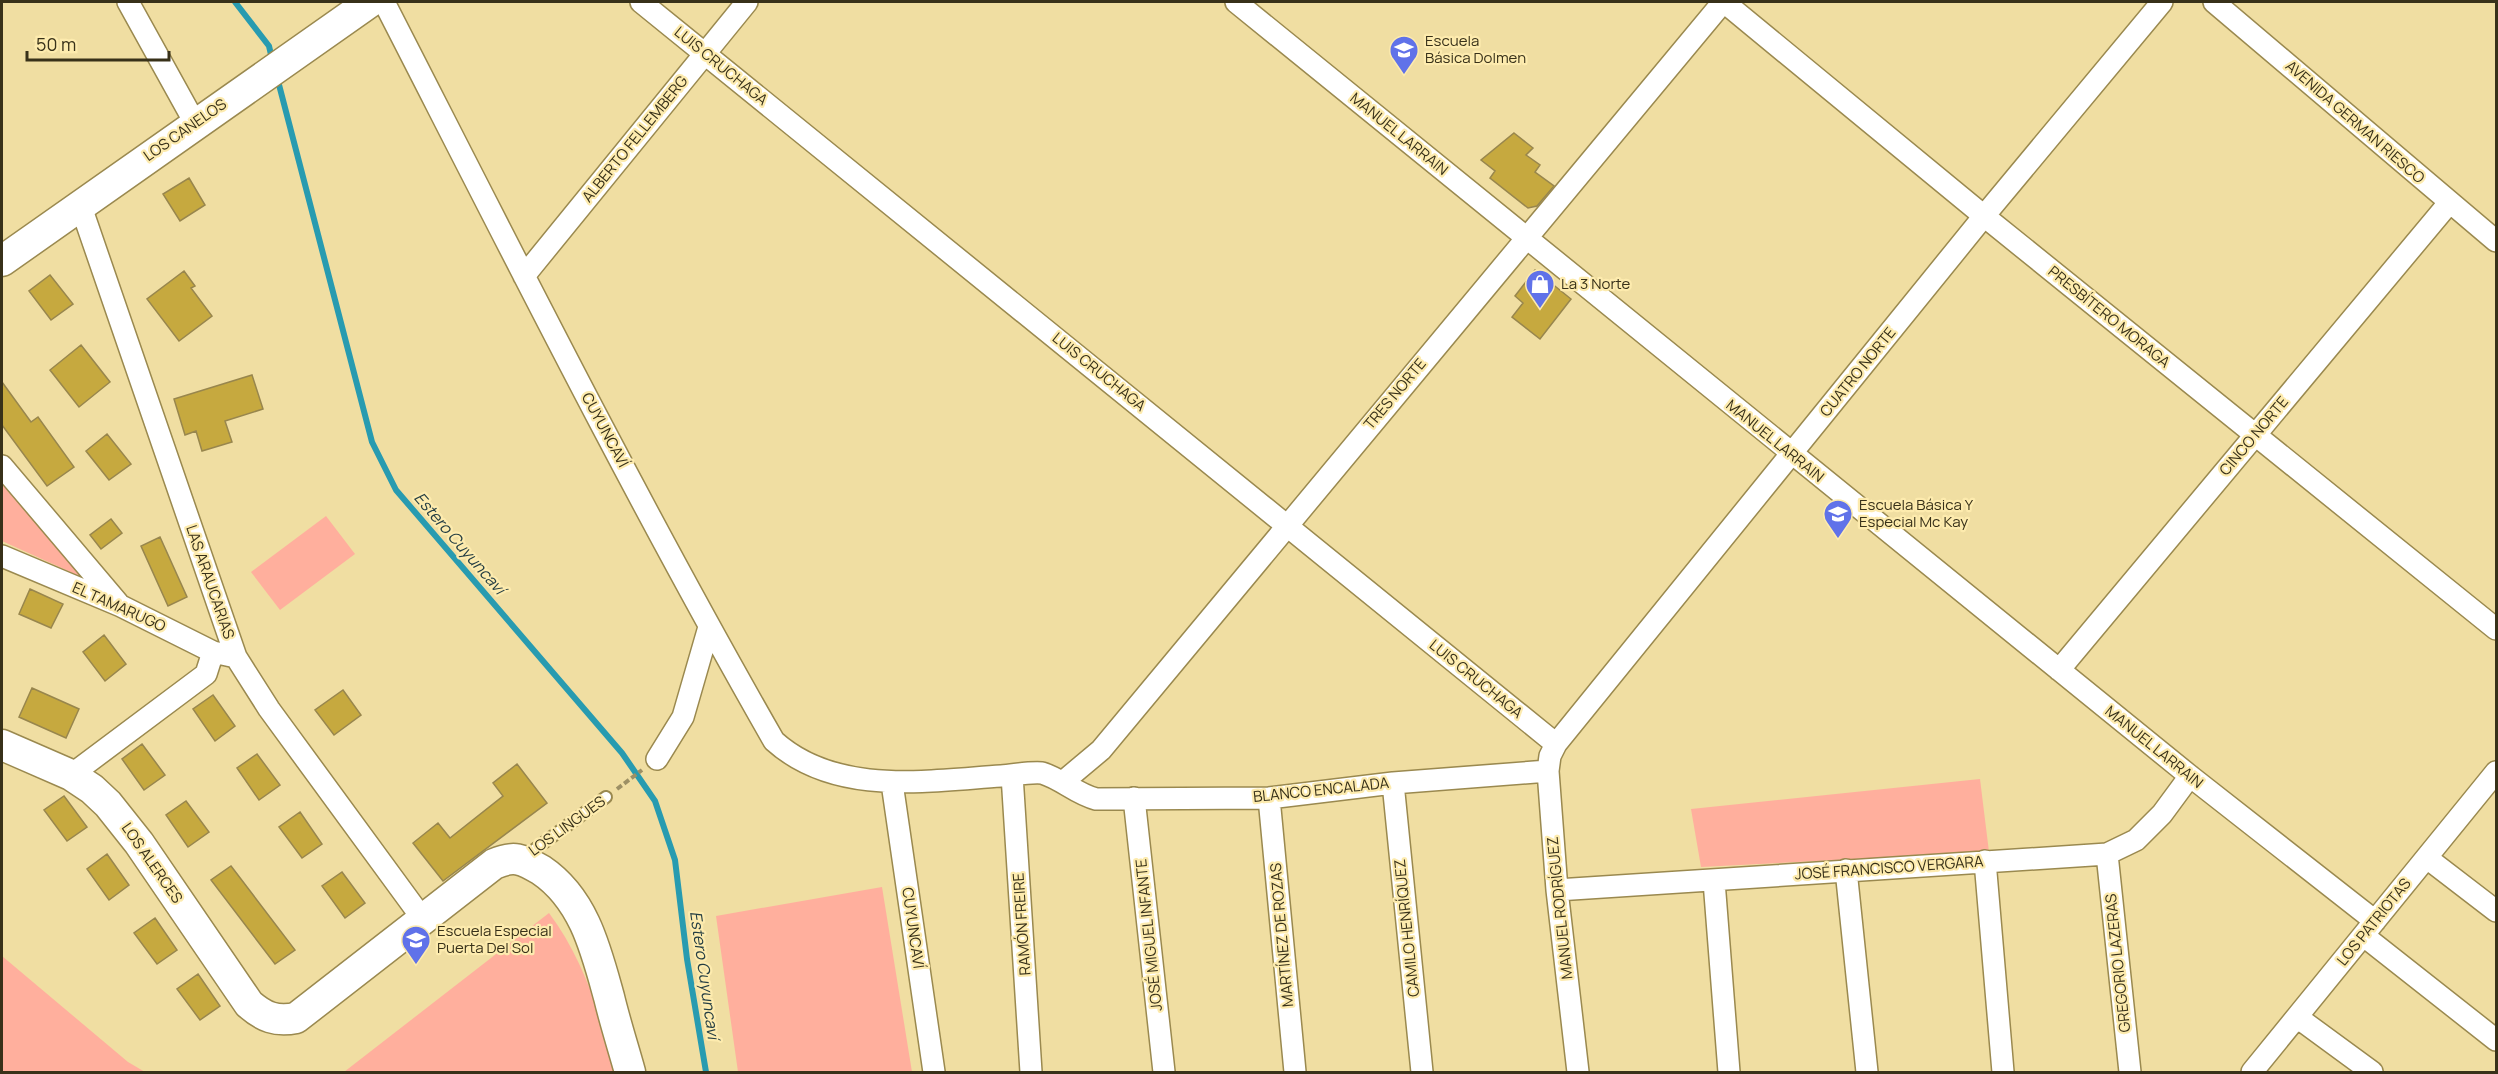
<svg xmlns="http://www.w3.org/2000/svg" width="2498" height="1074" font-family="Manrope,sans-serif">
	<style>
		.green { fill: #ffaf9d }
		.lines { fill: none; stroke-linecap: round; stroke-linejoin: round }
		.stream { stroke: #289bb0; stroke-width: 6 }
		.building { fill: #c6a93f; stroke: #98864d; stroke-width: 1.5 }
		.lane-casing { stroke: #9a894f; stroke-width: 14 }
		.street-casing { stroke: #9a894f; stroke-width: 24 }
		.secondary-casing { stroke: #9a894f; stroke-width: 33 }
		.path { stroke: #9d9065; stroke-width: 4; stroke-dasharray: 6 3; stroke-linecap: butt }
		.lane { stroke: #fff; stroke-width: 10 }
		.street { stroke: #fff; stroke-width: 21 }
		.secondary { stroke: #fff; stroke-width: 30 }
		.labels { text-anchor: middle; stroke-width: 4.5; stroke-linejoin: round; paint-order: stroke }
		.poi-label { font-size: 15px; fill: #383119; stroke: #fdebae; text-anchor: start }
		.street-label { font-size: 15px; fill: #383119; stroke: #fdebae }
		.water-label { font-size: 16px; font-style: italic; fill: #253e43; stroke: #fdebae }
	</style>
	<rect width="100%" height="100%" fill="#f0dea2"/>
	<path class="green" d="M2,462L86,579L2,541Z
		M326,516L355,554L280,610L251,572Z
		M1980,779L1989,852L1701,867L1691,809Z
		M882,887L912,1072H738L716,916Z
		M549,913C585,961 600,1017 618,1072H344Z
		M2,956L128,1062L145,1072H2Z"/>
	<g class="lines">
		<path class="stream" d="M235,2L269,46L272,59
			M277,77L372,442L396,490L622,753L655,801L675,860L687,959L706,1072"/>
	</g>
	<path class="building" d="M1514,133L1533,148L1526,155L1540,165L1535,172L1554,186L1537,206L1528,208L1490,178L1495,171L1481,160Z
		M189,178L205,205L180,221L163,194Z
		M1535,270L1571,299L1540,339L1512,317L1523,303L1515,296Z
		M184,271L195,286L191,288L212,316L179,341L147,299Z
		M50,275L73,304L51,320L29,291Z
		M81,345L110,382L79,407L50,370Z
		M252,375L263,409L225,421L232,442L202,451L196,431L185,435L174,399Z
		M2,382L31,422L38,417L74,467L47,486L2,425Z
		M107,434L131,464L109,480L86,451Z
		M111,519L122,533L101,549L90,535Z
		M160,537L187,597L168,606L141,546Z
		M30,589L63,604L51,628L19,614Z
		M104,635L126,664L105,681L83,652Z
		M32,688L79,709L66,738L19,717Z
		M343,690L361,715L334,735L315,710Z
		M213,695L235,726L215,741L193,709Z
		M142,744L165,775L144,790L122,759Z
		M257,754L280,785L259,800L237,768Z
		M517,764L547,803L443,881L413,843L438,823L450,838L503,796L493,783Z
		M64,796L87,827L67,841L44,810Z
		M186,801L209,832L188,847L166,815Z
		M300,812L322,844L302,858L279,827Z
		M107,854L129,885L109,900L87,869Z
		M231,866L295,950L275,964L211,880Z
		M342,872L365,903L345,918L322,886Z
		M155,918L177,950L157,964L134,933Z
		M198,974L220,1006L200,1020L177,989Z"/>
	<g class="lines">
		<g class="lane-casing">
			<path id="lane" d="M523,858L606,797"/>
		</g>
		<g class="street-casing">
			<path id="street" d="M128,2L195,123
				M384,2C511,250 636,500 774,741C835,796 926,781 1001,776C1015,775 1028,772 1042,773C1062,779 1076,794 1096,799L1269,798L1393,783L1548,771
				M641,2L1556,744
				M1236,2L2190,776L2375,921
				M1724,2L1984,216L2496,629
				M2214,2L2496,241
				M80,204L236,657L269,709L422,918
				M524,276L747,2
				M2,466L118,603
				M2,556L121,606L213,652L236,657
				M2059,670L2449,203
				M657,759L683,717L709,627
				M71,775L206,674L213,652
				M1012,775L1031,1072
				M1064,781L1101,750L1723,2
				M892,783L934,1072
				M1393,783L1422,1072
				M1134,798L1164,1072
				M1269,798L1295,1072
				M2107,854L2130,1072
				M2427,858L2496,911
				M1985,861L2003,1072
				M1846,870L1867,1072
				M1714,881L1729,1072
				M1557,890L2107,854L2136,840L2162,814L2190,776
				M2364,936L2496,1040
				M2297,1017L2372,1072
				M1578,1072L1557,890L1548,771L1550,756L1556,744L1984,216L2162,2
				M2252,1072L2496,772"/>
		</g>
		<g class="secondary-casing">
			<path id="secondary" d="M2,261L370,2
				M2,745L71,775L92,789L108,804L139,843L249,1004C264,1017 276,1022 296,1018L494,864C514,855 522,859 541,870C584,899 596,950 609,997C615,1022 623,1047 630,1072"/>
		</g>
		<path class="path" d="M617,789L642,770"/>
		<use href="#lane" class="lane"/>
		<use href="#street" class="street"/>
		<use href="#secondary" class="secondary"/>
	</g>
	<defs>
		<g id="school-pin" transform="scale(1.5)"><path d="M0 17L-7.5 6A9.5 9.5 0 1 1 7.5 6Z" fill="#6072e9" stroke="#fdebae"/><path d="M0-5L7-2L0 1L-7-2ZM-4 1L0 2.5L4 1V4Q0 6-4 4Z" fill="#fff"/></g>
		<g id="shop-pin" transform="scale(1.5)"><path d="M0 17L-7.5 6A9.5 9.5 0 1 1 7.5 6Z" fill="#6072e9" stroke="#fdebae"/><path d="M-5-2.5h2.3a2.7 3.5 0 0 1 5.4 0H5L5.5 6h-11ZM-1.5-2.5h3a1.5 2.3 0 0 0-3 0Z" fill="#fff"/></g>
	</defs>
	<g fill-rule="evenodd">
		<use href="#school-pin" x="1404" y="50"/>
		<use href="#shop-pin" x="1540" y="284"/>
		<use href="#school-pin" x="1838" y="514"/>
		<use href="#school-pin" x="416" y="940"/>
	</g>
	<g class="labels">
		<g class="poi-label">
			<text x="1425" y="46">Escuela<tspan x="1425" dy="17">Básica Dolmen</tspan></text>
			<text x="1561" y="289">La 3 Norte</text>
			<text x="1859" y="510">Escuela Básica Y<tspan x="1859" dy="17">Especial Mc Kay</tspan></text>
			<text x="437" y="936">Escuela Especial<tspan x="437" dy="17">Puerta Del Sol</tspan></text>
		</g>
		<g class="street-label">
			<text transform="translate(721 66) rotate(39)" y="5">LUIS CRUCHAGA</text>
			<text transform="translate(2355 122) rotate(41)" y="5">AVENIDA GERMAN RIESCO</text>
			<text transform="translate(185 130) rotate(-35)" y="5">LOS CANELOS</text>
			<text transform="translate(1399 134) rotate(39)" y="5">MANUEL LARRAIN</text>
			<text transform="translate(635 139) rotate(-51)" y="5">ALBERTO FELLEMBERG</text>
			<text transform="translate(2109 317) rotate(39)" y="5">PRESBÍTERO MORAGA</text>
			<text transform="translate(1099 372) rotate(39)" y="5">LUIS CRUCHAGA</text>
			<text transform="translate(1858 372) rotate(-51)" y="5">CUATRO NORTE</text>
			<text transform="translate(1395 394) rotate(-50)" y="5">TRES NORTE</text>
			<text transform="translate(605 430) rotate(62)" y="5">CUYUNCAVÍ</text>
			<text transform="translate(2254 436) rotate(-50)" y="5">CINCO NORTE</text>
			<text transform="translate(1775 441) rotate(39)" y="5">MANUEL LARRAIN</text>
			<text transform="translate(210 582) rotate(71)" y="5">LAS ARAUCARIAS</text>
			<text transform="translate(119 607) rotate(24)" y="5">EL TAMARUGO</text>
			<text transform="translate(1476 679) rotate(39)" y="5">LUIS CRUCHAGA</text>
			<text transform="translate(2154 747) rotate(39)" y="5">MANUEL LARRAIN</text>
			<text transform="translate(1321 790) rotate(-6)" y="5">BLANCO ENCALADA</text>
			<text transform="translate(567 826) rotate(-36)" y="5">LOS LINGUES</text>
			<text transform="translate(152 863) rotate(55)" y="5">LOS ALERCES</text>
			<text transform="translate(1889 868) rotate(-4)" y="5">JOSÉ FRANCISCO VERGARA</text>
			<text transform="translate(1560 908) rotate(-96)" y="5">MANUEL RODRÍGUEZ</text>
			<text transform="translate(2374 922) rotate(-51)" y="5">LOS PATRIOTAS</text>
			<text transform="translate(1022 924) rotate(-94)" y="5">RAMÓN FREIRE</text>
			<text transform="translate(913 928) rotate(82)" y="5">CUYUNCAVÍ</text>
			<text transform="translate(1407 928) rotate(-96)" y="5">CAMILO HENRÍQUEZ</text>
			<text transform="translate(1149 935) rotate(-96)" y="5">JOSÉ MIGUEL INFANTE</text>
			<text transform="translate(1282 935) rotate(-95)" y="5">MARTÍNEZ DE ROZAS</text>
			<text transform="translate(2118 963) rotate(-96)" y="5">GREGORIO LAZERAS</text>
		</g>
		<g class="water-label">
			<text transform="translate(460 543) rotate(49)" y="6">Estero Cuyuncaví</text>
			<text transform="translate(705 975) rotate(82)" y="6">Estero Cuyuncaví</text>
		</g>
	</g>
	<rect width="2498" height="1074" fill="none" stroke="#383119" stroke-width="6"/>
	<path d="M27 51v9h142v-9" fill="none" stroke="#383119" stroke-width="3"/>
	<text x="36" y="51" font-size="18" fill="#383119" stroke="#fdebae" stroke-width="4.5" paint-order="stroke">50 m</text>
</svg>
